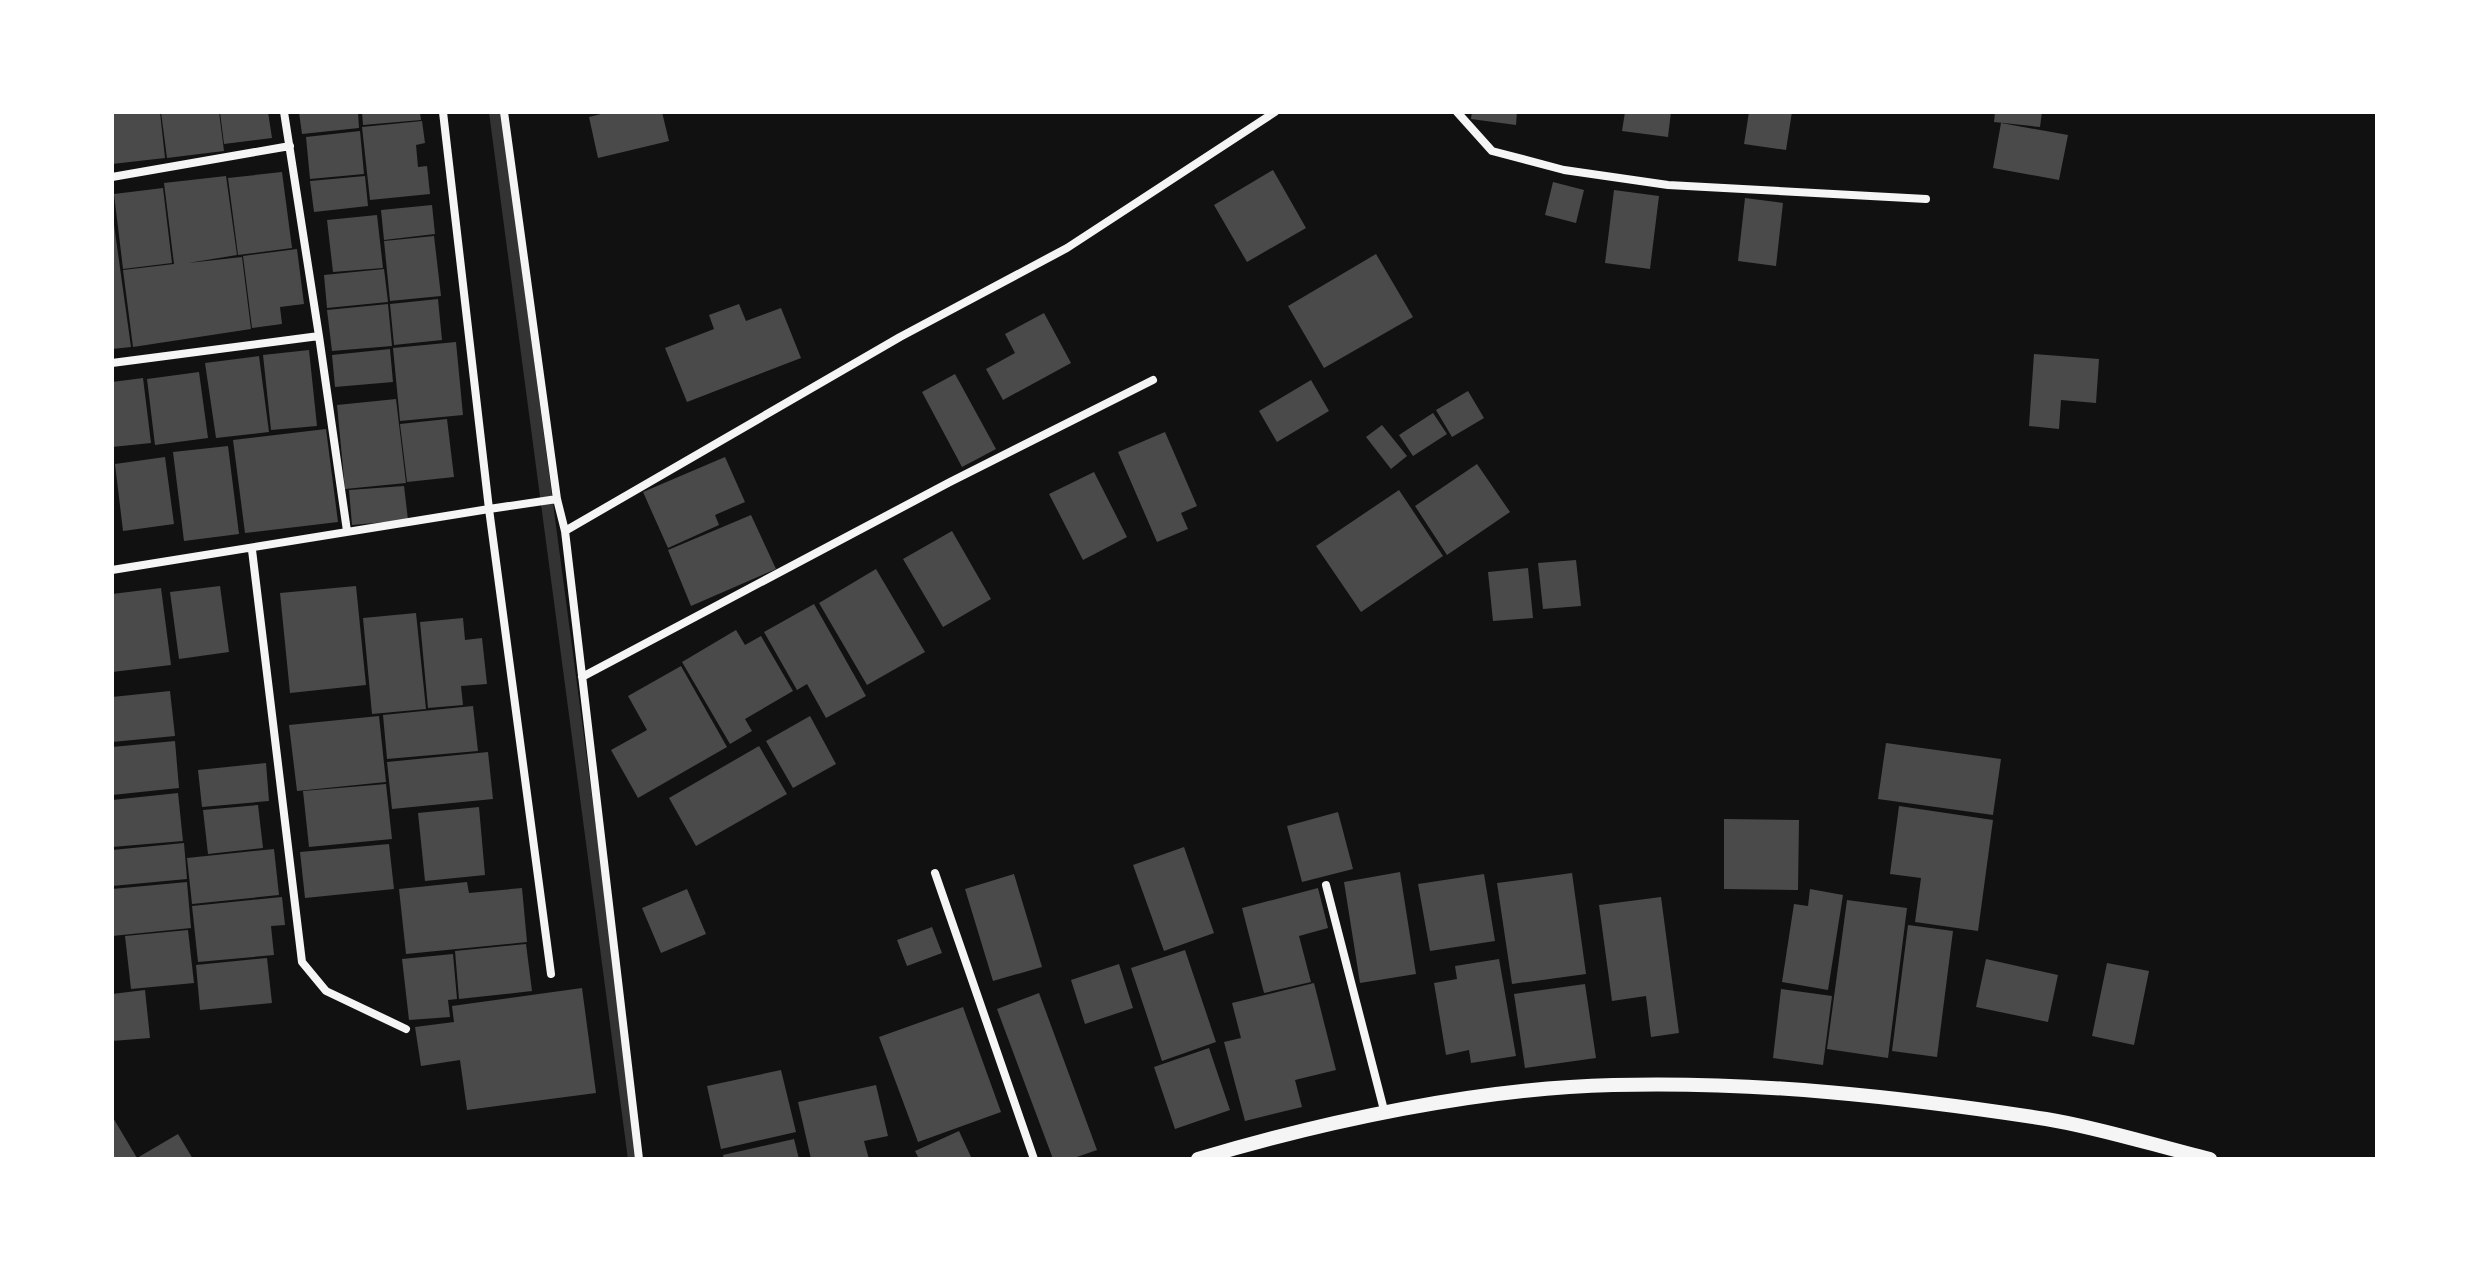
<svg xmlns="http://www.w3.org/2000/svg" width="2489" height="1271" font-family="Karla,sans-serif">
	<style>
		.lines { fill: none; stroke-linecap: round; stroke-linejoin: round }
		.stream { stroke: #333; stroke-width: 12 }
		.building { fill: #4a4a4a }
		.minor { stroke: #f5f5f5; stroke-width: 8 }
		.tertiary { stroke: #f5f5f5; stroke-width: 14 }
	</style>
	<rect width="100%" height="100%" fill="#111"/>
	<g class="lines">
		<path class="stream" d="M495,112L634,1159"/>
	</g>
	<path class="building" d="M112,112H160L165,158L112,164Z
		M161,112H219L224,151L167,158Z
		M220,112H268L272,138L224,144Z
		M299,112H358L359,128L302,134Z
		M362,112H420L421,120L363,125Z
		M609,112H662L669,141L598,158L589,117Z
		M1472,112H1517L1516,125L1471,119Z
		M1625,112H1671L1668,137L1622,131Z
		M1749,112H1792L1786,150L1744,144Z
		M1995,112H2042L2040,127L1994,122Z
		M422,121L425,143L416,145L418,167L427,166L430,194L370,200L362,127Z
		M2001,123L2068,135L2059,180L1993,168Z
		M360,131L364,174L310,179L306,137Z
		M1273,170L1306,228L1247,262L1214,205Z
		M282,172L292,248L238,255L228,178Z
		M226,176L237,255L188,263L242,257L251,329L133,347L123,270L174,264L164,183Z
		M365,176L368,206L314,212L310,181Z
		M1553,182L1584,190L1576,223L1545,215Z
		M163,188L172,263L123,269L114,194Z
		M1614,190L1659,196L1650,269L1605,263Z
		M1745,198L1783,203L1776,266L1738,261Z
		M432,205L435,234L384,240L381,210Z
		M112,210L131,347L112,349Z
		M377,215L383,268L333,272L327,220Z
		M434,236L441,296L390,301L384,241Z
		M297,249L304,304L280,307L282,324L252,328L243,256Z
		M1376,254L1413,317L1324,368L1288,306Z
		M384,269L388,302L327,308L324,275Z
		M438,299L442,340L394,345L390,304Z
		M388,304L392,346L332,351L327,310Z
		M739,304L746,321L781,308L801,358L687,402L665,348L714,329L709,315Z
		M1044,313L1071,363L1003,400L986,369L1015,353L1005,334Z
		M456,342L463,415L400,421L393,348Z
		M390,349L393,382L335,387L332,355Z
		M309,350L317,426L271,430L263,355Z
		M2034,354L2099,359L2096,403L2061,400L2059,429L2029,426Z
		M259,356L269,432L216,438L205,363Z
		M199,372L208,438L155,445L147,379Z
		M955,374L996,449L962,467L922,392Z
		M143,378L151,443L112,447V382Z
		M1311,380L1329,411L1277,442L1259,411Z
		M1468,391L1484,418L1452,437L1436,410Z
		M396,399L406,483L345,489L337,405Z
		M1433,413L1447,434L1413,456L1399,435Z
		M447,419L454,477L407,482L400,424Z
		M1382,425L1407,456L1391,469L1366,437Z
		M326,429L338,522L245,533L233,440Z
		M1165,432L1197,506L1181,513L1188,529L1157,542L1118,452Z
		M228,446L239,534L184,541L173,452Z
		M165,457L174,524L123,531L115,464Z
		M725,457L745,502L715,515L719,525L668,548L643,492Z
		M1477,464L1510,512L1447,555L1415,506Z
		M1094,472L1127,537L1083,560L1049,494Z
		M404,486L408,520L352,525L349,490Z
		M1399,490L1443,556L1361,612L1316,546Z
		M751,515L776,569L691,606L668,550Z
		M952,531L991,599L943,627L903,559Z
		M1576,560L1581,606L1543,609L1538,563Z
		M1528,568L1533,618L1493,621L1488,572Z
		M876,569L925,652L867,685L819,603Z
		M220,586L229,652L179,659L170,592Z
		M356,586L366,685L290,693L280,593Z
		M161,588L171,665L112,672V594Z
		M814,604L866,696L826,718L807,684L797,690L764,632Z
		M416,613L426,709L372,714L363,618Z
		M463,618L465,640L482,638L487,684L461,686L463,705L428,708L420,622Z
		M736,630L745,645L761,636L793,691L745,719L752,731L730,744L682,662Z
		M681,666L727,747L638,798L611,750L647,730L628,696Z
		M170,691L175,736L112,742V697Z
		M473,706L478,751L387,759L383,715Z
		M379,716L386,782L297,791L289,725Z
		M810,716L836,764L793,788L766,741Z
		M175,741L179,788L112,795V747Z
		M1886,743L2001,759L1993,815L1878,799Z
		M759,746L787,794L696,846L669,798Z
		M488,752L493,799L392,809L387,762Z
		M266,763L269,801L202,807L198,770Z
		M386,784L392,839L309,847L303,791Z
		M178,793L183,841L112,847V800Z
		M258,805L263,848L208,854L203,810Z
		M1899,806L1993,820L1978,931L1915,922L1921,878L1890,874Z
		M479,807L485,875L425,881L418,813Z
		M1338,812L1353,869L1302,882L1287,826Z
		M1724,819L1799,820L1798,890L1724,889Z
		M184,843L187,879L112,886V850Z
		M389,844L394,889L305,898L300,852Z
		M1184,847L1214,933L1164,951L1133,865Z
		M274,849L279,895L192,904L187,858Z
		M1400,872L1416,974L1360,983L1344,882Z
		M1572,873L1586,974L1512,984L1497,883Z
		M1014,874L1042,967L993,981L965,889Z
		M1484,874L1495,941L1430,951L1418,884Z
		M187,882L191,928L112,936V889Z
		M467,882L469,893L522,888L527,942L406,954L399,889Z
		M1318,888L1328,928L1299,936L1311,982L1264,993L1242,908Z
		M687,889L706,934L661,953L642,908Z
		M1810,889L1843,895L1828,990L1782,982L1794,904L1808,906Z
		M282,897L285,925L271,926L274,955L198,962L192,906Z
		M1661,897L1679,1033L1651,1037L1646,996L1612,1001L1599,905Z
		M1847,900L1907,908L1888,1058L1827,1049Z
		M1908,925L1953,931L1937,1057L1892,1051Z
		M932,927L942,953L907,966L897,940Z
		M188,930L194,983L131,989L125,936Z
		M526,944L532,991L459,999L455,951Z
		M1185,950L1216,1042L1162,1061L1131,968Z
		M453,954L457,999L448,1000L450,1017L409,1020L402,959Z
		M267,958L272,1003L200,1010L196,965Z
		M1499,959L1516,1056L1471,1063L1469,1050L1446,1055L1434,983L1457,979L1455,966Z
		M1986,959L2058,975L2048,1022L1976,1007Z
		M2107,963L2149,971L2134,1045L2092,1036Z
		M1119,964L1133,1008L1085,1024L1071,980Z
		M1314,983L1336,1070L1295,1080L1302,1107L1245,1121L1224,1042L1241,1038L1232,1003Z
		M1585,984L1596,1058L1525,1068L1514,994Z
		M582,988L596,1093L467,1110L460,1060L421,1066L415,1027L454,1022L452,1006Z
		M1781,989L1832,996L1823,1065L1773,1058Z
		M145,990L150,1038L112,1041V994Z
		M1039,993L1097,1150L1071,1159H1053L997,1009Z
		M963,1007L1001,1112L918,1142L879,1037Z
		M1209,1048L1230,1110L1175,1129L1154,1067Z
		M781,1070L796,1132L721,1149L707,1086Z
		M876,1085L888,1136L864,1141L869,1159H811L798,1102Z
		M112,1116L137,1158L178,1134L193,1159H112Z
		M959,1131L972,1159H919L915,1151Z
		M794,1139L799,1159H724L723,1155Z"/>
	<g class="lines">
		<path class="minor" d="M504,112L557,499L565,531L639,1159
			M1457,112L1492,151L1564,170L1668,185L1926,199
			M112,177L290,146
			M319,336L347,531
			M112,363L319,336L284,112
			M565,531L900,337L1067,248L1275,112
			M252,550L302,962L326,991L406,1029
			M112,570L489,509L443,112
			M582,677L950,482L1153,380
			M935,873L1034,1159
			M1326,885L1385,1114
			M551,974L489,509L557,499"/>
		<path class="tertiary" d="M1198,1159C1325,1121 1479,1088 1613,1085C1757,1081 1903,1097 2046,1119C2101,1128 2156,1146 2210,1159"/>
	</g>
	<rect width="2489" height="1271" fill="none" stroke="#ffffff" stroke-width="228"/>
</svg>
